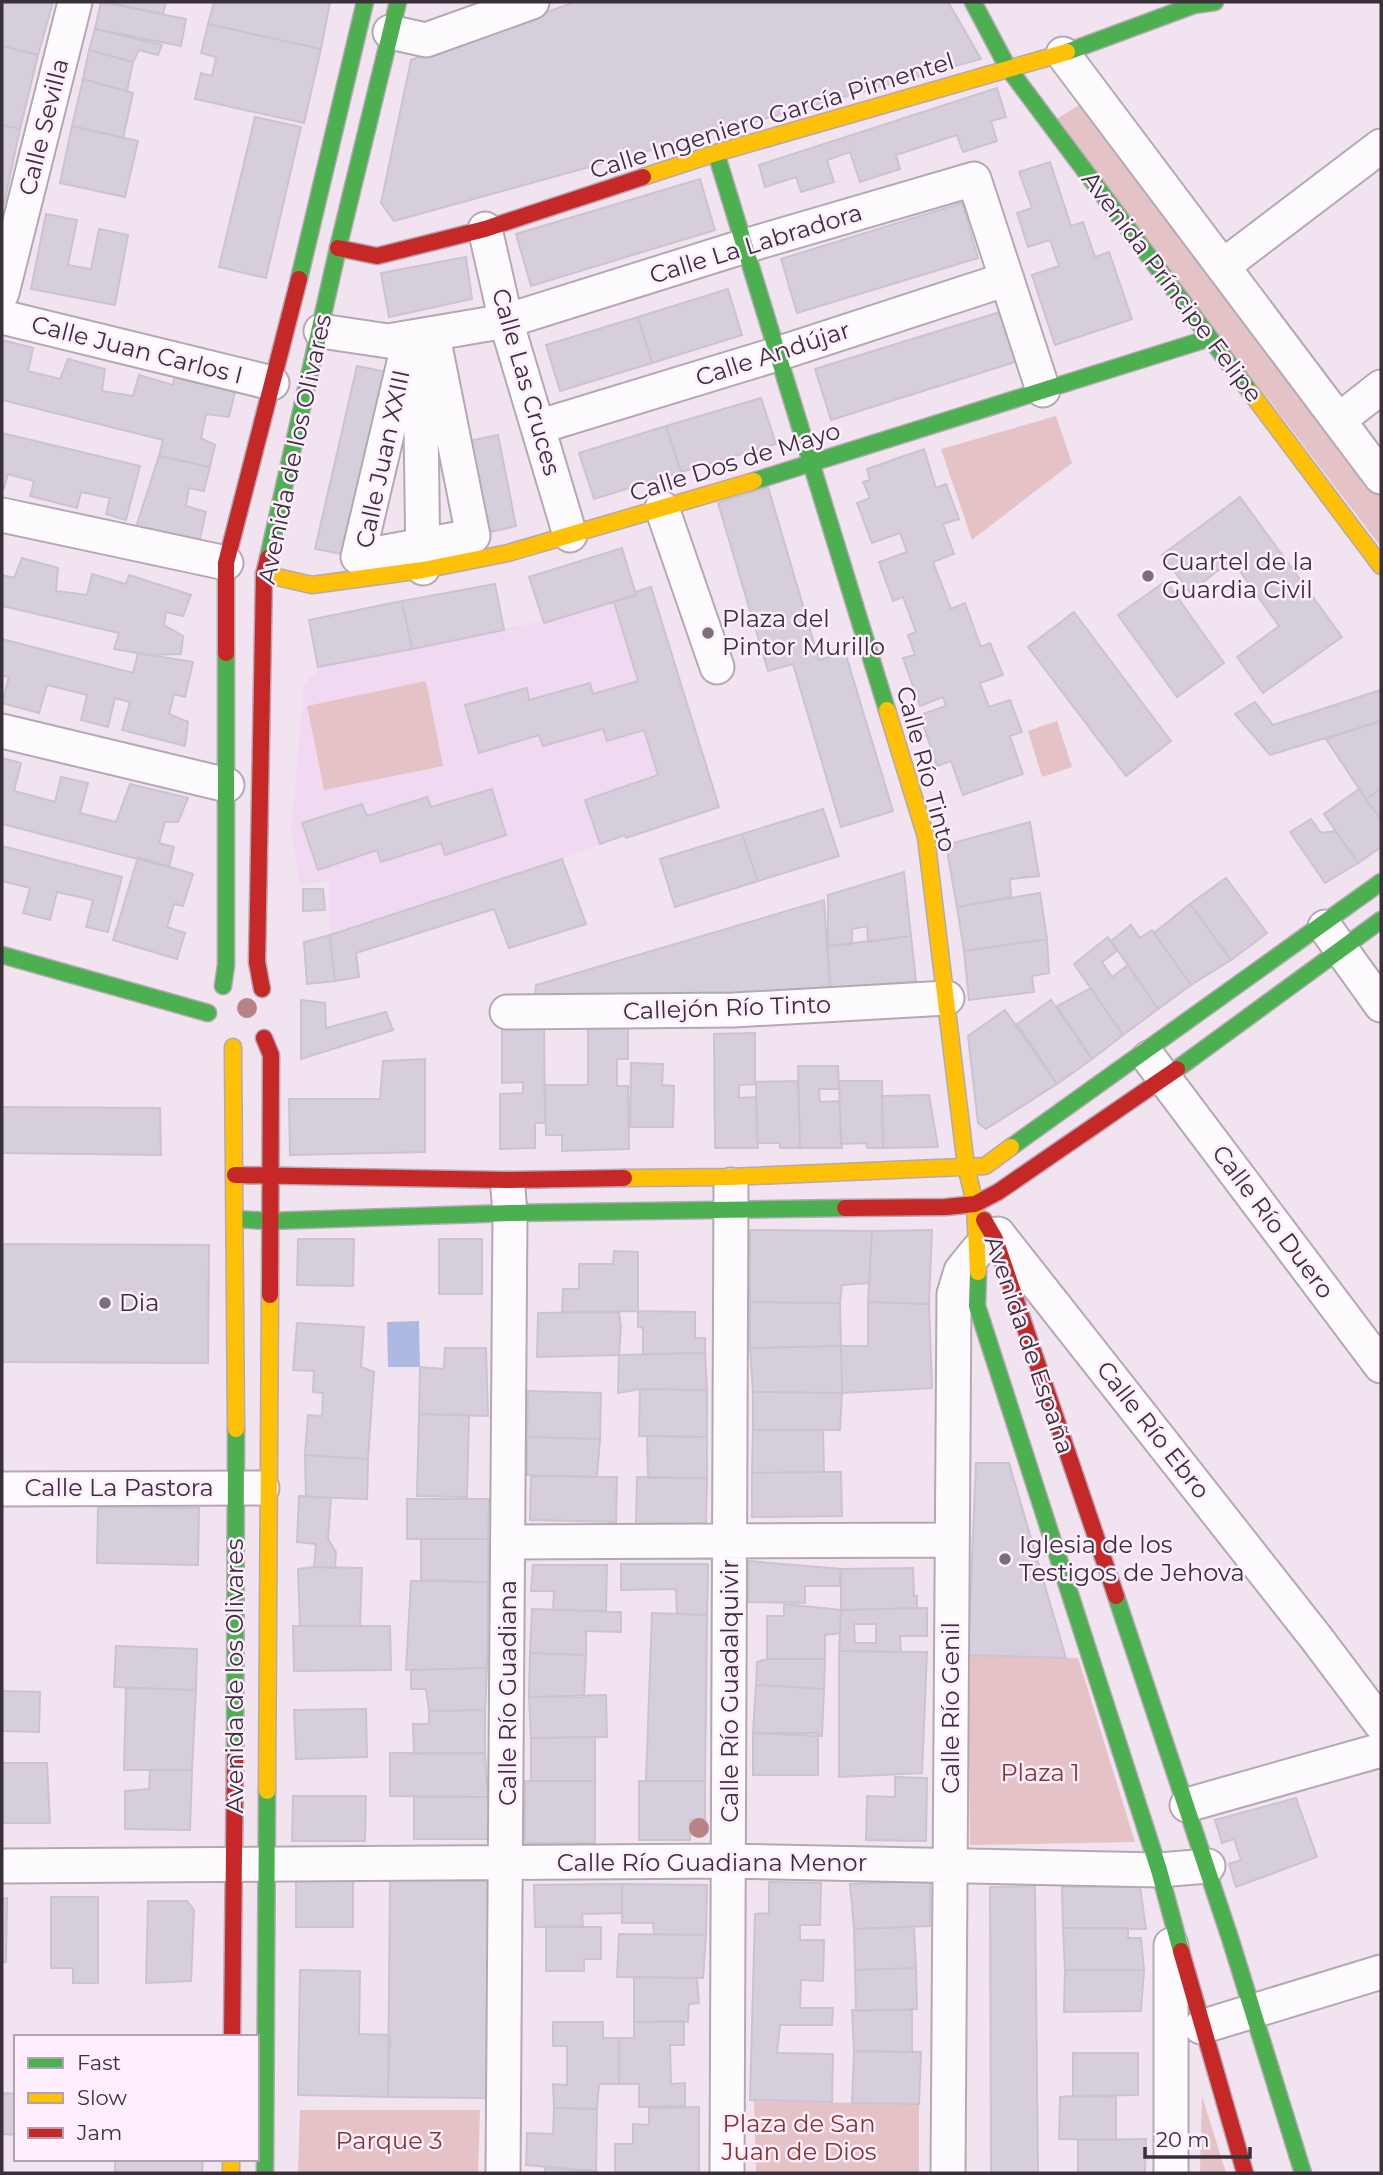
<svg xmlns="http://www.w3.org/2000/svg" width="1383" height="2175" font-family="Montserrat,sans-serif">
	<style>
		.built { fill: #f1d9f1 }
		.green { fill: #e5c2c5 }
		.water { fill: #adb9e3 }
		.building { fill: #d7cedb; stroke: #cbc3cf; stroke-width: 2; fill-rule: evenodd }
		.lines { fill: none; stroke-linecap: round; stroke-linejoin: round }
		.street-casing { stroke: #b4a9b3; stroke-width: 37 }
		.fast-casing { stroke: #b4a9b3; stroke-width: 19 }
		.slow-casing { stroke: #b4a9b3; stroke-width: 19 }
		.jam-casing { stroke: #b4a9b3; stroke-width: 19 }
		.street { stroke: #fdfbfd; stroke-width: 33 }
		.fast { stroke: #4caf50; stroke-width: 16 }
		.slow { stroke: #ffc107; stroke-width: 16 }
		.jam { stroke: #c62828; stroke-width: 16 }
		.tree { fill: #b78386 }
		.poi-dot { fill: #7a6f7a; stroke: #feeefe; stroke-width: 2.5 }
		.labels { text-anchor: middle; stroke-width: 5; stroke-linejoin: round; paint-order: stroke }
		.street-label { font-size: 24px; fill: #3a303a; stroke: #feeefe }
		.poi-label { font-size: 24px; fill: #3a303a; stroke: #feeefe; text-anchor: start }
		.park-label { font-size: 24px; fill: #86352f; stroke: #feeefe }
	</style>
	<rect width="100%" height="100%" fill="#f2e3f1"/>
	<path class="built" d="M651,587L719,807L626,838L625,835L562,859L440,901L330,935V880L300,886L291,830L304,684L323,665L543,621L545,623L636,595L635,592Z"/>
	<path class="green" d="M1087,100L1381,484V547L1055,120Z
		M1056,416L1072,463L972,540L941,449Z
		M426,681L443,766L324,790L307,706Z
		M1057,721L1072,767L1042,777L1028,731Z
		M968,1655L1078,1658L1135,1842L970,1845Z
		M1202,2096L1226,2173H1200Z
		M754,2101L919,2104V2173H756Z
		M300,2110H480L478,2173H298Z"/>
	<path class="water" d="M419,1321L420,1367H388L387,1322Z"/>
	<path class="building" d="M2,2H53L38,55L2,46Z
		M101,2L186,19L181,46L95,29Z
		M106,2H166L163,14Z
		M214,2H330L321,49L208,24Z
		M575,2H948L981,59L394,221L381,203L411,60Z
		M208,24L321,49L304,123L195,99L201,73L212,76L216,57L201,53Z
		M95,29L162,45L158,55L139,50L133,62L89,50Z
		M2,46L38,55L20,129L2,125Z
		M89,50L133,62L127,91L83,79Z
		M83,79L133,93L123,138L72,126Z
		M997,88L1006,117L991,121L997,141L963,152L957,135L896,155L900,169L860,182L850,152L827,160L834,182L801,192L796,177L765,187L759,165Z
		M255,117L301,127L266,278L219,267Z
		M2,125L20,129L4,204L2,203Z
		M72,126L138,141L125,197L60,183Z
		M1050,162L1071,226L1083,222L1095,257L1109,252L1132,319L1055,345L1032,275L1059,266L1050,240L1028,247L1017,213L1032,208L1019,172Z
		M700,179L715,230L531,286L516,234Z
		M962,203L978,258L797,313L781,259Z
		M46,214L77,220L68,265L91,269L99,229L128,235L115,305L31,289Z
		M466,257L472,299L389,317L381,273Z
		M728,289L742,335L652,363L638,317Z
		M1000,312L1015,362L831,420L815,369Z
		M638,317L652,363L560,391L546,345Z
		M2,340L33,348L28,371L60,379L68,359L105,369L102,391L133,396L139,375L173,385L175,375L235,392L229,417L206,414L201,438L215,445L210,467L159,456L163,440L2,400Z
		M357,366L401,375L358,557L315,549Z
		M761,398L776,444L681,472L666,426Z
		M666,426L681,472L594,499L579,453Z
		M2,433L140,466L126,520L106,514L110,498L81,492L77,508L30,496L34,481L8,474L4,488L2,487Z
		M498,435L516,526L473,536L455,444Z
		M924,449L936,488L946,484L959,519L943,524L954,554L933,562L951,609L965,603L981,647L990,643L1003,675L980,683L989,707L1010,700L1022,732L1010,736L1023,774L963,795L951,761L937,766L920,715L946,706L943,697L920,706L903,658L915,655L908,635L916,632L903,597L893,601L879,562L907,552L900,533L872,543L857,503L870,498L863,482L870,480L867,469Z
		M159,456L210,467L204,491L189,488L186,506L206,512L199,543L136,527Z
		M768,487L819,660L845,652L893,811L841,827L793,664L768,671L718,503Z
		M1240,497L1342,637L1263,693L1237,657L1279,626L1232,560L1190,592L1162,555Z
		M622,548L636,595L544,623L529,577Z
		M22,558L58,568L56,591L87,595L92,574L126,584L129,575L191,595L183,616L166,612L164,625L183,636L181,654L149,655L114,649L119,633L2,606V575L14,578Z
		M1166,581L1224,663L1177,697L1118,615Z
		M495,584L504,630L412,649L402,601Z
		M651,587L719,807L626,838L625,835L600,844L585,800L658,775L644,730L607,741L603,729L543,746L539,735L479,753L465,705L527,688L529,700L590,683L593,694L638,681L614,602L636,595L635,592Z
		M402,601L412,649L318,667L309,620Z
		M1074,612L1171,741L1126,776L1028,647Z
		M2,639L133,673L138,653L193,662L185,697L174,694L169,714L188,722L185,746L122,730L130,702L115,698L108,727L81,720L87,695L47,685L39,713L2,703L9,677L2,676Z
		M1381,690V721L1270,755L1235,714L1255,702L1273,725Z
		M1381,721V789L1366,799L1326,739Z
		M2,758L21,763L14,791L55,802L61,777L88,783L80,813L116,822L130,784L188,798L178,822H165L159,843L174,847L169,867L2,824Z
		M492,789L506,835L445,855L441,843L381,862L377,850L318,870L302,823L362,804L367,816L427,797L431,807Z
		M1359,789L1381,820V847L1358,863L1324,814Z
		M1381,789V820L1366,799Z
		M823,809L839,856L758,881L742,834Z
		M1311,819L1321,833L1335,831L1358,863L1325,883L1290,832Z
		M1030,822L1039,876L1010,879L1011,897L957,907L946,845Z
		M742,834L758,881L675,907L660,859Z
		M2,846L122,877L108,932L86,927L93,900L57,892L50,920L23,913L30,888L2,881Z
		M138,857L193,874L183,906L174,904L167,927L185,933L177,959L113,940Z
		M562,859L586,924L509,948L494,909L356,953L359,977L335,981L330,935Z
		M904,872L911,936L868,942L867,926L852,929V944L828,946V895Z
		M1226,878L1267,933L1231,960L1190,904Z
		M303,889H323L325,910L303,911Z
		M1040,893L1047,939L964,951L957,907Z
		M824,900L830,992L535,995L536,985Z
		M1190,904L1231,960L1191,985L1154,933Z
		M1131,925L1140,938L1152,930L1191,985L1158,1009L1111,941Z
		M330,935L335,981L307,984L304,942Z
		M911,936L916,981L830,992L828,946Z
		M1108,937L1117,951L1102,962L1112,977L1128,965L1158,1009L1123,1035L1074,964Z
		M1047,939L1049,973L1032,976L1034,992L969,1000L964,951Z
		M1091,988L1123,1035L1092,1059L1057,1006Z
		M301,1000L325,1003L326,1028L386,1012L393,1030L301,1059Z
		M1051,1000L1092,1059L1057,1084L1017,1024Z
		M1005,1010L1057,1084L986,1129L978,1123L968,1036Z
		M588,1023H628V1059H617V1086H628L629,1149L562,1151V1135H546L545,1085H588Z
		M502,1028H544L545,1123H535V1148L500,1149V1094L523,1093V1082L502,1083Z
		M755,1033V1084L739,1085V1098L756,1097L758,1148H715L714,1034Z
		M425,1059V1152L290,1155L289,1099H380L383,1061Z
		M631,1063L663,1064L662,1085L674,1086L673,1127H630Z
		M798,1066H838L839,1089H819L820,1102L839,1101L842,1148H800Z
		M798,1081L800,1148H780V1143H757L756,1082Z
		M839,1081H882L883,1148H867L866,1143L841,1144Z
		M929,1095L938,1147L883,1148L882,1096Z
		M2,1107L160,1108L161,1155L2,1153Z
		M750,1230L872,1231L869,1283L842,1285L840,1303L750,1302Z
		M932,1230L929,1304L868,1302L872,1231Z
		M298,1239H354L353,1286L297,1285Z
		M439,1239H482V1294H439Z
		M2,1244L209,1245L208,1363L2,1362Z
		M614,1251L638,1252V1311L562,1312L563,1289H579V1264H613Z
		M750,1302L840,1303L841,1346L750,1348Z
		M868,1302L929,1304L932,1388L842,1393L841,1346H868Z
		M638,1311L695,1312V1338H705V1353L643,1354V1328L638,1327Z
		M619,1312L621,1327L619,1355L537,1357L538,1313Z
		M297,1323L364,1327L361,1367L374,1372L368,1459L305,1455L308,1415L322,1416L323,1393L313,1392L314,1371L293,1370Z
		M841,1346L842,1393L753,1392L750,1348Z
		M445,1348H486L488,1416L419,1414L420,1367L444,1369Z
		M705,1353L707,1390L640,1389L618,1393L619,1355Z
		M640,1389L707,1390V1437L639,1436Z
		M528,1391L601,1393L600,1439L527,1437Z
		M753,1392L842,1393L840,1430H753Z
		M419,1414L469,1415L467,1497L417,1496Z
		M753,1430H823L824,1472L752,1473Z
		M647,1436L707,1437V1478H648Z
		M527,1437L600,1439L597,1477L527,1475Z
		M305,1455L368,1459L367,1499L306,1497Z
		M976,1463H1009L1066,1658L968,1655Z
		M824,1472H841L842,1516L752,1517V1473Z
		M531,1476L617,1477L616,1522L530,1520Z
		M637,1477L707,1478L706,1523L636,1524Z
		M299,1496L331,1498L328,1539L336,1552L335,1568L314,1567L316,1544L297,1542Z
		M407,1499H489L488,1539H407Z
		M98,1507L199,1508L198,1565L97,1563Z
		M421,1539H488V1582L421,1580Z
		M749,1561L841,1569L839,1586H805V1603L748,1602Z
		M621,1564H708L707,1615L677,1614L676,1589L621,1590Z
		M533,1565H607L606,1611L553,1610L554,1591H531Z
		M314,1567L362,1568L360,1626H300L298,1569Z
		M913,1568L914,1596H917V1608L841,1610V1569Z
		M411,1581L488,1582L487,1668L406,1670Z
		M784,1604L841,1610L840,1633L825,1635V1659H767V1616H784Z
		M927,1608V1636H900L901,1652L839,1651L841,1610ZM854,1624H876V1643H855Z
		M532,1609L621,1612V1632L586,1631V1655L530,1653Z
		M652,1613L707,1615L705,1781H646Z
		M293,1626H390L391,1670L294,1671Z
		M116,1646L197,1649L196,1690L114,1687Z
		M839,1651L927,1652L922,1773L839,1777Z
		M530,1653L586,1655L584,1697H529Z
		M767,1659H825L824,1689L756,1685L757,1662Z
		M487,1668L485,1710L429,1711L426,1689H411V1670Z
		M756,1685L824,1689L822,1736L753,1733Z
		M126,1688L196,1690L192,1770H124Z
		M2,1691L40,1692L39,1732L2,1731Z
		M606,1695L607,1737L531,1738L529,1697Z
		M366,1709L367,1757L296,1759L294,1710Z
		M485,1710V1753L414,1754L413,1724H429V1711Z
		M753,1733H818V1775H753Z
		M595,1737V1781H531V1738Z
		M390,1753H485L488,1797L390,1796Z
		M2,1763H47L50,1823H2Z
		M150,1770H192L190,1830L125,1829V1791L149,1789Z
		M895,1777L927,1778L926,1841L866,1840L867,1796L895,1797Z
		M525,1781H595V1843H525Z
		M639,1781H705V1819L690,1820V1840H639Z
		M293,1796H366L365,1841H292Z
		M414,1797H488V1839H414Z
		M1296,1798L1317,1857L1236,1887L1229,1864L1241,1860L1234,1839L1222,1843L1215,1820Z
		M353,1879V1927H296V1880Z
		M390,1880L488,1881L487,2098L388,2097Z
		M930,1881V1926L854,1929L850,1884Z
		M769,1882L821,1883L820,1925H800V1940H824L823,1981L801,1980L800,2008H833L832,2025H780L777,2053L833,2054L832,2102L750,2100L755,1914L769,1913Z
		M622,1884L707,1885L706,1935L654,1934L653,1923H622Z
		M622,1884V1913L582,1914L583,1926L535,1927L534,1885Z
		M1035,1886L1038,2173H991L990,1887Z
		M1062,1887H1140L1146,1929L1063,1928Z
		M51,1897H98V1983H73V1968H51Z
		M7,1898L6,1962H2V1899Z
		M148,1901H187L194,1910L191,1981L146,1983Z
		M546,1927H601V1959H584V1971H546Z
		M914,1927L916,1968L855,1970L854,1929Z
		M1063,1928H1128V1938H1141L1144,1970H1065Z
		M619,1934L706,1935L703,1978L617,1977Z
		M916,1968L917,2009L856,2011L855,1970Z
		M300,1970L360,1971L359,2034L390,2035L388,2097L298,2095Z
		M1065,1970H1144L1141,2011L1064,2012Z
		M634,1977L697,1978L699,2003L689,2004L688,2022H634Z
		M852,2010H912V2052L854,2051Z
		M684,2021V2045H670L671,2084L685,2083V2106L639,2107V2084H619V2038H634V2022Z
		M553,2022H603V2038H619V2084H599L597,2109L554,2108L553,2084L567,2085V2046H553Z
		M854,2051L921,2052L919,2104L852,2103Z
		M1073,2053H1138V2095L1073,2096Z
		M2,2093L16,2094V2135L2,2134Z
		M1073,2096L1116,2097V2140L1059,2139L1060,2097Z
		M699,2107V2173H615V2144H633V2124L649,2125V2108Z
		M554,2108L597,2109L596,2171L526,2165L527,2133L553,2134Z
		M1146,2139L1145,2173H1078V2140Z
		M115,2159H203L202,2173H115Z
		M545,2168L597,2171V2173H545Z"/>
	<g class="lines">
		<g class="street-casing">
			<path id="street" d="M390,32L426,40L532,2
				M1063,54L1381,477
				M485,229L506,321L570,535
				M1223,266L1381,146
				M2,293L75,2
				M2,317L272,383
				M321,331L388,341L506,321L745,246L974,179L1043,390
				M420,349L423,568
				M436,351L473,536L358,557L405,358Z
				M1339,420L1381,387
				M538,427L777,354L1007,279
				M662,508L717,667
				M2,515L226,563
				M2,731L227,785
				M1325,927L1381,1005
				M507,1012L734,1010L947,998
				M1149,1058L1381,1366
				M998,1234L1317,1639L1381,1724
				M2,1489L262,1488
				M508,1542L952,1540
				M1187,1805L1381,1750
				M2,1866L730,1861L1159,1870L1208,1866
				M1201,2027L1381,1972
				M503,2173L510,1213L508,1189
				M727,2173L731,1185
				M948,2173L954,1294L961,1271L978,1250
				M1171,2173V1945"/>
		</g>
		<g class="fast-casing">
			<path id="fast" d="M973,2L1008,68L1251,393
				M1067,52L1194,5L1215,2
				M716,153L887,710
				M299,279L365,2
				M754,481L1210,338
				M268,558L338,248L398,2
				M2,955L208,1013
				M223,986L226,965V653
				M1177,1069L1381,920
				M1011,1147L1381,882
				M235,1219L269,1221L510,1213L845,1208
				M978,1272L977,1306L1159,1870L1181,1951
				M1116,1596L1230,1938L1303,2173
				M235,1758L236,1429
				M265,2173L267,1791"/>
		</g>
		<g class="slow-casing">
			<path id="slow" d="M643,177L716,153L1067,52
				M1251,393L1381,566
				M264,574L312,585L423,570L508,553L754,481
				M887,710L926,837L966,1166L975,1204L978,1272
				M233,1047L236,1429
				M624,1178L730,1177L985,1166L1011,1147
				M267,1791L270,1295
				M231,2159V2173"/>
		</g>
		<g class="jam-casing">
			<path id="jam" d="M338,248L377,256L485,229L643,177
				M226,653V563L299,279
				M262,989L257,962L264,574L268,558
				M264,1038L271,1055L270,1295
				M235,1175L507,1180L624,1178
				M845,1208L946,1207L975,1204L998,1192L1177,1069
				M984,1220L995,1239L1116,1596
				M1181,1951L1245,2173
				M232,2037L235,1758"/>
		</g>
		<use href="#street" class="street"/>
		<use href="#fast" class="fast"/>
		<use href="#slow" class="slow"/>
		<use href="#jam" class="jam"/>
	</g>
	<g class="tree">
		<circle cx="247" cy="1008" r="10"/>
		<circle cx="699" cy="1828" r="10"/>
	</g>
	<g class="poi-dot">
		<circle cx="1148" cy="576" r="7"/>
		<circle cx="708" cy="633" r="7"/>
		<circle cx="105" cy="1303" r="7"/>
		<circle cx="1005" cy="1559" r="7"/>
	</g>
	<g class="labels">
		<g class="street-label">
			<text transform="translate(772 116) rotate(-17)" y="8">Calle Ingeniero García Pimentel</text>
			<text transform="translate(44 127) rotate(-76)" y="8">Calle Sevilla</text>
			<text transform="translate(756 244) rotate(-17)" y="8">Calle La Labradora</text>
			<text transform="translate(1172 287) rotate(53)" y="8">Avenida Príncipe Felipe</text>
			<text transform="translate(137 350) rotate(14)" y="8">Calle Juan Carlos I</text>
			<text transform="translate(773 354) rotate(-18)" y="8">Calle Andújar</text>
			<text transform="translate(526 382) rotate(74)" y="8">Calle Las Cruces</text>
			<text transform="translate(295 449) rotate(-78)" y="8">Avenida de los Olivares</text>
			<text transform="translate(383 459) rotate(-78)" y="8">Calle Juan XXIII</text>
			<text transform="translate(735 462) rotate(-17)" y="8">Calle Dos de Mayo</text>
			<text transform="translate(926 769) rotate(75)" y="8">Calle Río Tinto</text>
			<text transform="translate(727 1008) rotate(-2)" y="8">Callejón Río Tinto</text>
			<text transform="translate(1273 1222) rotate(53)" y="8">Calle Río Duero</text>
			<text transform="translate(1029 1345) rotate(71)" y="8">Avenida de España</text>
			<text transform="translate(1153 1430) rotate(52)" y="8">Calle Río Ebro</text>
			<text x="119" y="1496">Calle La Pastora</text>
			<text transform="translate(235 1676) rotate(-90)" y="8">Avenida de los Olivares</text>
			<text transform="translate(730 1691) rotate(-90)" y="8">Calle Río Guadalquivir</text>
			<text transform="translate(508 1693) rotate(-90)" y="8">Calle Río Guadiana</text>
			<text transform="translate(951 1708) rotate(-90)" y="8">Calle Río Genil</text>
			<text x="712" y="1871">Calle Río Guadiana Menor</text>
		</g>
		<g class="poi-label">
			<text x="1162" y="570">Cuartel de la<tspan x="1162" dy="28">Guardia Civil</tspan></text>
			<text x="722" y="627">Plaza del<tspan x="722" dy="28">Pintor Murillo</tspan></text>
			<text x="119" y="1311">Dia</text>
			<text x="1019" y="1553">Iglesia de los<tspan x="1019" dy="28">Testigos de Jehova</tspan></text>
		</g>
		<g class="park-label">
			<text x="1040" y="1781">Plaza 1</text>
			<text x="799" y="2132">Plaza de San<tspan x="799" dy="28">Juan de Dios</tspan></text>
			<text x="389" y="2149">Parque 3</text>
		</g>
	</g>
	<rect width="1383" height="2175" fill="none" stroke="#3a303a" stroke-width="7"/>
	<rect x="14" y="2035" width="245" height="126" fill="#feeefe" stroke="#b0a2b0" stroke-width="2"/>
	<rect x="28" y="2058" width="35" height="10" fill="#4caf50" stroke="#b0a2b0" stroke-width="2"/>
	<text x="77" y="2070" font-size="21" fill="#3a303a">Fast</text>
	<rect x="28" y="2093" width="35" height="10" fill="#ffc107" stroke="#b0a2b0" stroke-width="2"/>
	<text x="77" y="2105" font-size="21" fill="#3a303a">Slow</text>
	<rect x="28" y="2128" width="35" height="10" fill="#c62828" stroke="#b0a2b0" stroke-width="2"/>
	<text x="77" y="2140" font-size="21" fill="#3a303a">Jam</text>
	<path d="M1145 2147v10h105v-10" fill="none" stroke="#3a303a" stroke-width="3.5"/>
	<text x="1156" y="2147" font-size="21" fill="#3a303a" stroke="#feeefe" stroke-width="5" paint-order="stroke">20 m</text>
</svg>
